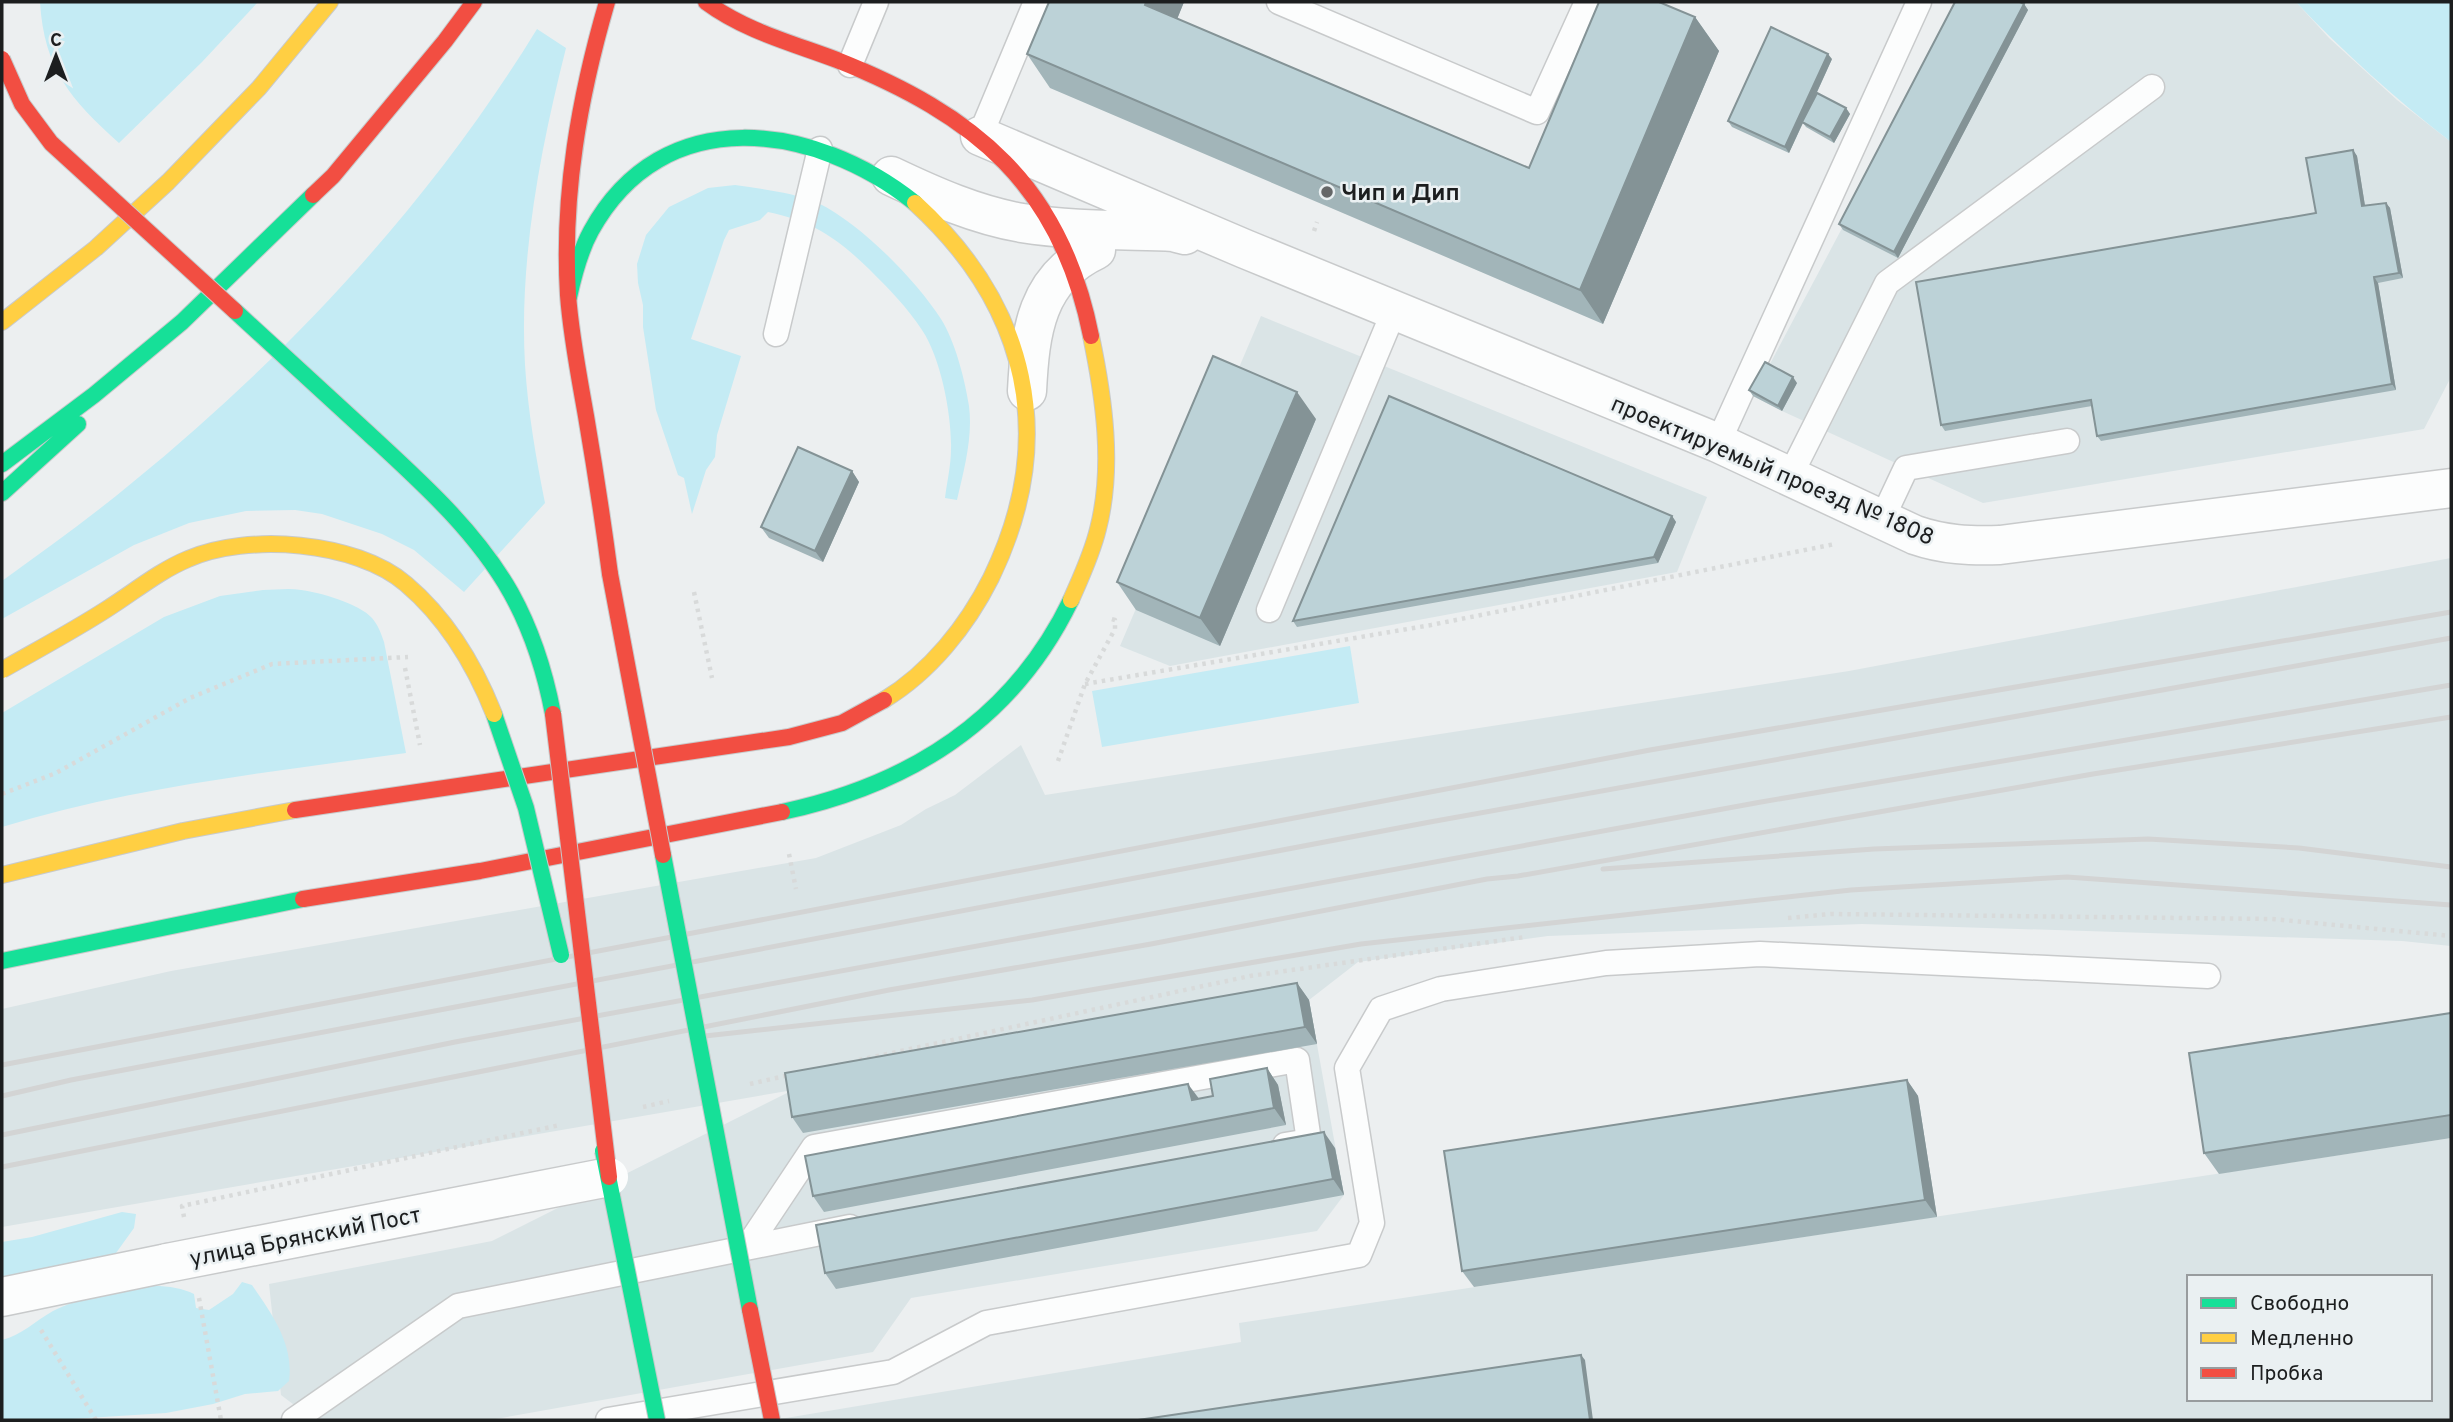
<svg xmlns="http://www.w3.org/2000/svg" width="2453" height="1422" font-family="Overpass,sans-serif">
	<style>
		.built { fill: #dae4e6; fill-rule: evenodd }
		.green { fill: #c4ebf4 }
		.lines { fill: none; stroke-linecap: round; stroke-linejoin: round }
		.lane-casing { stroke: #c8cacb; stroke-width: 27 }
		.street-casing { stroke: #c8cacb; stroke-width: 41 }
		.fast-casing { stroke: #c8cacb; stroke-width: 18 }
		.slow-casing { stroke: #c8cacb; stroke-width: 18 }
		.jam-casing { stroke: #c8cacb; stroke-width: 18 }
		.path { stroke: #d8dada; stroke-width: 4.5; stroke-dasharray: 3.5 5; stroke-linecap: butt }
		.lane { stroke: #fcfdfd; stroke-width: 24 }
		.street { stroke: #fcfdfd; stroke-width: 38 }
		.fast { stroke: #16e098; stroke-width: 16 }
		.slow { stroke: #ffcf43; stroke-width: 16 }
		.jam { stroke: #f24e42; stroke-width: 16 }
		.rail { stroke: #d3d4d4; stroke-width: 5 }
		.street-bridge-casing { stroke: #c8cacb; stroke-width: 41; stroke-linecap: butt }
		.fast-bridge-casing { stroke: #c8cacb; stroke-width: 18; stroke-linecap: butt }
		.slow-bridge-casing { stroke: #c8cacb; stroke-width: 18; stroke-linecap: butt }
		.jam-bridge-casing { stroke: #c8cacb; stroke-width: 18; stroke-linecap: butt }
		.street-bridge { stroke: #fcfdfd; stroke-width: 38 }
		.fast-bridge { stroke: #16e098; stroke-width: 16 }
		.slow-bridge { stroke: #ffcf43; stroke-width: 16 }
		.jam-bridge { stroke: #f24e42; stroke-width: 16 }
		.wall { fill: #a2b5b9 }
		.shaded-wall { fill: #849396 }
		.building { fill: #bcd2d7; stroke: #849396; stroke-width: 2 }
		.poi-dot { fill: #656768; stroke: #eaf0f2; stroke-width: 2.5 }
		.labels { text-anchor: middle; stroke-width: 5; stroke-linejoin: round; paint-order: stroke }
		.poi-label { font-size: 23px; font-weight: bold; fill: #1c1e1f; stroke: #eaf0f2; text-anchor: start }
		.street-label { font-size: 23px; fill: #1c1e1f; stroke: #eaf0f2 }
	</style>
	<rect width="100%" height="100%" fill="#eceff0"/>
	<path class="built" d="M1962,2H2296L2329,38L2397,100L2451,142V377L2424,429L1983,503L1782,411L1753,396Z
		M1261,316L1707,497L1677,572L1170,666L1120,646Z
		M2451,558V946L2402,941L1862,924L1548,936L1358,962L1309,1000L1344,1195L1317,1231L911,1298L873,1352L490,1420H314L281,1395L269,1284L492,1241L793,1090L2,1227V1009L171,971L816,858L901,825L926,809L955,795L1021,745L1045,795L1849,671Z
		M2451,1138V1420H774L1241,1342L1239,1323ZM2189,1277H2430V1399H2189Z"/>
	<path class="green" d="M40,2H258L202,62L119,143C71,100 44,69 40,2Z
		M2296,2H2451V142C2396,99 2344,53 2296,2Z
		M537,29L566,48C540,151 519,259 525,365C528,412 536,458 545,503L464,592L414,550L382,534L322,514L295,510L246,511L189,523L134,545L2,619V581C46,549 91,517 133,482C290,354 431,202 537,29Z
		M735,185C762,189 792,192 818,203C860,223 916,280 941,319C955,341 965,380 969,406C973,437 964,470 957,500L945,498C947,482 951,465 951,449C952,416 941,358 922,330C907,307 888,288 869,269C837,238 812,221 768,212L760,220L729,230L724,240L691,339L741,356L717,435L715,457L706,470L692,514L684,478L678,475L656,410L643,327V305L638,283L637,264L646,235L669,207L708,188Z
		M263,590C275,590 289,588 301,590C319,592 360,604 372,618C378,625 381,633 384,642L406,753C271,772 132,787 2,827V713L164,617L220,596Z
		M1350,646L1359,703L1102,747L1092,691Z
		M122,1212L136,1214L134,1228L116,1253L36,1279L2,1282V1242L32,1237Z
		M242,1282L252,1285C272,1314 294,1344 289,1381L278,1391L245,1394L213,1404L166,1413L56,1420H2V1340C22,1335 35,1321 53,1311C88,1293 158,1275 194,1294L196,1308L209,1310L233,1294Z"/>
	<g class="lines">
		<g class="lane-casing">
			<path id="lane" d="M1279,2L1537,112L1587,2
				M850,65L876,2
				M980,136L1036,2
				M776,334L820,149
				M1718,443L1919,2
				M1790,476L1887,283L2152,87
				M1882,519L1906,468L2067,441
				M1269,610L1394,311
				M748,1246L814,1147L1297,1060L1309,1141L1285,1145
				M294,1420L458,1306L850,1227
				M608,1420L893,1372L986,1323L1359,1255L1372,1223L1347,1068L1381,1009L1441,989L1606,963L1760,954L2208,976"/>
		</g>
		<g class="street-casing">
			<path id="street" d="M980,136L1245,249L1718,443L1915,535C1944,545 1970,546 2000,545L2451,488
				M891,176C933,196 976,215 1022,223C1072,231 1123,230 1173,232L1185,235
				M1027,391C1030,332 1036,278 1096,250
				M2,1297L167,1263"/>
		</g>
		<g class="fast-casing">
			<path id="fast" d="M569,297C574,274 580,251 591,231C663,100 815,123 915,203
				M2,464L94,395L182,322L313,195
				M2,493L78,424
				M782,812C909,785 1013,720 1071,600
				M2,961L303,899"/>
		</g>
		<g class="slow-casing">
			<path id="slow" d="M2,322L96,248L168,182L259,88L330,2
				M1071,600C1081,577 1092,554 1098,529C1114,467 1104,398 1091,336
				M884,700C930,672 967,626 991,578C1059,438 1028,306 915,203
				M2,875L183,831L295,810"/>
		</g>
		<g class="jam-casing">
			<path id="jam" d="M607,2C579,98 562,195 568,295C571,336 579,376 586,416C595,469 603,521 610,574
				M706,2C745,31 792,43 837,60C975,115 1061,185 1091,336
				M313,195L333,176L445,41L474,2
				M295,810L789,737L842,723L884,700
				M303,899L480,871L782,812"/>
		</g>
		<path class="path" d="M1314,231L1317,222
			M694,592L712,678
			M405,668L420,745
			M1085,684L1431,625L1835,544
			M1058,761L1085,684L1115,629V620L1108,618
			M2,794L56,773L190,698L272,664L408,657
			M789,854L796,889
			M1788,918L1831,914L2272,919L2451,936
			M859,1060L1250,976L1525,937
			M750,1084L789,1075
			M643,1107L669,1101
			M184,1217L182,1206L560,1125
			M199,1298L221,1420
			M41,1330L96,1420"/>
		<use href="#lane" class="lane"/>
		<use href="#street" class="street"/>
		<use href="#fast" class="fast"/>
		<use href="#slow" class="slow"/>
		<use href="#jam" class="jam"/>
		<path class="rail" d="M1603,869L1874,849L2148,839L2299,848L2451,867
			M705,1036L1032,1000L1361,944L1851,890L2067,877L2451,905
			M2,1065L1650,750L2451,612
			M2,1096L71,1080L1430,822L2451,638
			M2,1135L455,1042L1761,802L2451,685
			M2,1167L889,990L1151,944L1487,879L1518,876L2093,774L2451,717"/>
		<g class="street-bridge-casing">
			<path id="street-bridge" d="M167,1263L609,1177"/>
		</g>
		<g class="fast-bridge-casing">
			<path id="fast-bridge" d="M235,311C280,352 324,393 369,434C421,482 476,531 511,593C532,631 545,672 553,714
				M494,714L526,808L561,955
				M663,855L750,1310
				M603,1151L657,1420"/>
		</g>
		<g class="slow-bridge-casing">
			<path id="slow-bridge" d="M2,670C37,650 73,631 107,609C134,592 159,571 188,559C247,533 356,541 406,584C446,618 475,666 494,714"/>
		</g>
		<g class="jam-bridge-casing">
			<path id="jam-bridge" d="M2,59L22,104L51,143L235,311
				M610,574L663,855
				M553,714L609,1177
				M750,1310L772,1420"/>
		</g>
		<use href="#street-bridge" class="street-bridge"/>
		<use href="#fast-bridge" class="fast-bridge"/>
		<use href="#slow-bridge" class="slow-bridge"/>
		<use href="#jam-bridge" class="jam-bridge"/>
	</g>
	<path class="wall" d="M1049,2H1184L1177,19L1529,168L1695,17L1719,51L1603,324L1050,88L1027,54Z
		M2024,4L2028,10L1898,258L1843,230L1839,224Z
		M1832,59L1814,99L1846,108L1850,114L1834,143L1806,127L1803,123L1789,153L1732,127L1728,121Z
		M2353,150L2357,156L2365,206L2386,203L2390,208L2403,278L2378,283L2396,390L2101,441L2097,436L2092,406L1945,431L1941,425L2316,213Z
		M1797,383L1782,411L1753,396L1749,390Z
		M1316,419L1220,646L1136,610L1117,582Z
		M852,471L859,482L823,562L769,538L761,527Z
		M1672,516L1676,522L1658,563L1297,627L1293,621Z
		M1297,983L1309,1000L1317,1044L803,1133L792,1117Z
		M2451,1013V1138L2219,1174L2204,1153Z
		M1267,1068L1278,1085L1286,1125L824,1212L813,1196L1213,1096Z
		M1907,1080L1918,1096L1937,1217L1474,1287L1462,1271Z
		M1335,1148L1344,1195L836,1289L825,1273Z"/>
	<path class="shaded-wall" d="M1146,2H1184L1169,39L1145,5Z
		M2024,4L2028,10L1898,258L1894,252Z
		M1695,17L1719,51L1603,324L1580,290Z
		M1828,54L1832,59L1789,153L1785,147Z
		M1846,108L1850,114L1834,143L1830,137Z
		M2353,150L2357,156L2366,212L2362,206Z
		M2386,203L2390,208L2403,278L2399,273Z
		M2374,277L2378,283L2396,390L2392,384Z
		M1793,377L1797,383L1782,411L1778,406Z
		M1297,392L1316,419L1220,646L1200,618Z
		M852,471L859,482L823,562L815,551Z
		M1672,516L1676,522L1658,563L1654,557Z
		M1297,983L1309,1000L1317,1044L1305,1027Z
		M1267,1068L1278,1085L1286,1125L1274,1108Z
		M1907,1080L1918,1096L1937,1217L1925,1200Z
		M1188,1084L1200,1100H1192Z
		M1324,1132L1335,1148L1344,1195L1333,1179Z
		M1581,1355L1585,1360L1593,1420H1590Z"/>
	<path class="building" d="M1049,2H1146L1145,5L1529,168L1599,2H1659L1695,17L1580,290L1027,54Z
		M1955,2H2020L2024,4L1894,252L1839,224Z
		M1771,27L1828,54L1785,147L1728,121Z
		M1817,93L1846,108L1830,137L1802,122Z
		M2353,150L2362,206L2386,203L2399,273L2374,277L2392,384L2097,436L2091,400L1941,425L1916,282L2316,213L2306,158Z
		M1213,356L1297,392L1200,618L1117,582Z
		M1765,362L1793,377L1778,406L1749,390Z
		M1389,396L1672,516L1654,557L1293,621Z
		M798,447L852,471L815,551L761,527Z
		M1297,983L1305,1027L792,1117L785,1073Z
		M2451,1013V1115L2204,1153L2189,1053Z
		M1267,1068L1274,1108L813,1196L805,1156L1188,1084L1192,1100L1213,1096L1210,1079Z
		M1907,1080L1925,1200L1462,1271L1444,1151Z
		M1324,1132L1333,1179L825,1273L816,1225Z
		M1581,1355L1590,1420H1138Z"/>
	<circle class="poi-dot" cx="1327" cy="192" r="7"/>
	<g class="labels">
		<g class="poi-label">
			<text x="1341" y="200">Чип и Дип</text>
		</g>
		<g class="street-label">
			<text transform="translate(1773 470) rotate(23)" y="8">проектируемый проезд № 1808</text>
			<text transform="translate(305 1236) rotate(-11)" y="8">улица Брянский Пост</text>
		</g>
	</g>
	<rect width="2453" height="1422" fill="none" stroke="#1c1e1f" stroke-width="7"/>
	<rect x="2187" y="1275" width="245" height="126" fill="#eaf0f2" stroke="#989c9e" stroke-width="2"/>
	<rect x="2201" y="1298" width="35" height="10" fill="#16e098" stroke="#989c9e" stroke-width="2"/>
	<text x="2250" y="1310" font-size="21" fill="#1c1e1f">Свободно</text>
	<rect x="2201" y="1333" width="35" height="10" fill="#ffcf43" stroke="#989c9e" stroke-width="2"/>
	<text x="2250" y="1345" font-size="21" fill="#1c1e1f">Медленно</text>
	<rect x="2201" y="1368" width="35" height="10" fill="#f24e42" stroke="#989c9e" stroke-width="2"/>
	<text x="2250" y="1380" font-size="21" fill="#1c1e1f">Пробка</text>
	<g transform="translate(56 56)" stroke="#eaf0f2" stroke-width="5" paint-order="stroke">
	<path d="M0-5L12 26L0 18L-12 26Z" fill="#1c1e1f"/>
	<text y="-10" font-size="19" font-weight="bold" text-anchor="middle" fill="#1c1e1f">С</text>
	</g>
</svg>
